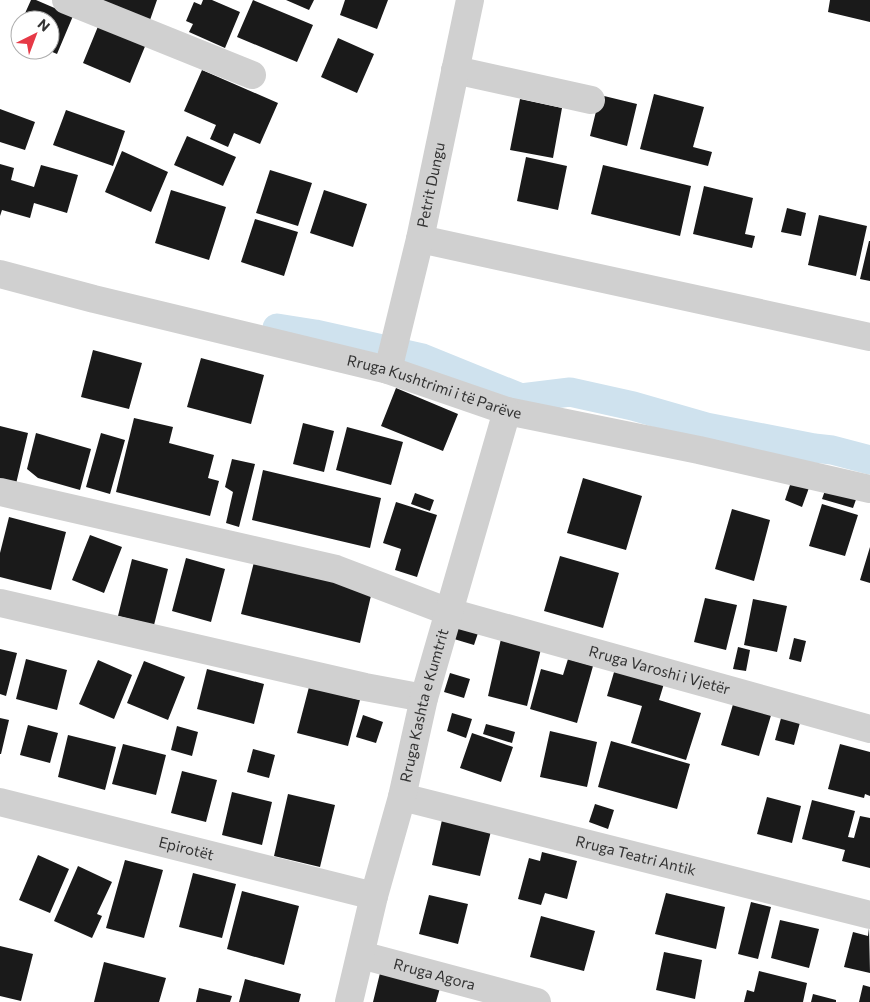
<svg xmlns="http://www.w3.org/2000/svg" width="870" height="1002" font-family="Commissioner,sans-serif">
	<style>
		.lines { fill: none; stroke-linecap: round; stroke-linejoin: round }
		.canal { stroke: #cfe2ee; stroke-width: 29 }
		.building { fill: #1a1a1a }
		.minor { stroke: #d0d0d0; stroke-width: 28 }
		.labels { text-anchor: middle; stroke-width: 5; stroke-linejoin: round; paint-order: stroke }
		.street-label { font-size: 15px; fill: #333; stroke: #fff }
	</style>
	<rect width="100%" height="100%" fill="#fff"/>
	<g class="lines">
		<path class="canal" d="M277,328L315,334L422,358L521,398L570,392L633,406L706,427L814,448L832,450L870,460"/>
	</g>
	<path class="building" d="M31,0H36L73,16L57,54L50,51V20H22Z
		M98,0H157L150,20Z
		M203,0H212L240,12L225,48L189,32L193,24L186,21L194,2L201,5Z
		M253,0L313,25L297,62L237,37Z
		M286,0H314L309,10Z
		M345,0H388L377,29L340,15Z
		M830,0H870V22L828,12Z
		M99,24L146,44L130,83L83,63Z
		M338,38L374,54L357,93L321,77Z
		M202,70L278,103L260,144L234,133L228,147L210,139L216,125L184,111Z
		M654,94L704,107L693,147L712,152L708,166L640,149Z
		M600,95L637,104L627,146L590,136Z
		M520,99L562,108L553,158L510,150Z
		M0,109L35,122L25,150L0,142Z
		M66,110L125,131L113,166L53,145Z
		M187,136L236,157L223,186L174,165Z
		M122,151L168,172L151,212L105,192Z
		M526,157L567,166L558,210L517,201Z
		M0,164L14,168L11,180L34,187L41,165L78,175L67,213L34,203L30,218L2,210L0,216Z
		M603,165L691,186L680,236L591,214Z
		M270,170L312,183L298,226L256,213Z
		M704,186L753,198L745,234L755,236L752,248L693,234Z
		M171,190L226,207L209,260L155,243Z
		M324,190L367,204L353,247L310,233Z
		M787,208L806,213L801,236L781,232Z
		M819,215L867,226L856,276L808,265Z
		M255,219L298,232L284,276L241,262Z
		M869,241H870V281L860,279Z
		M93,350L142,363L129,409L81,397Z
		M201,358L264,375L251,424L187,407Z
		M396,388L458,414L443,451L381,426Z
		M134,418L173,427L169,443L214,455L208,478L219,481L210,516L116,492Z
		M303,423L334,431L324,472L293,464Z
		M0,426L28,433L16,484L0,480Z
		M347,427L403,442L391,485L336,470Z
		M36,433L91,449L80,490L38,478L27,469Z
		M101,433L125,440L110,494L86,487Z
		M232,459L255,464L239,527L226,523L233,492L225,487Z
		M263,470L381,498L370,548L252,520Z
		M583,478L642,496L626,550L567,533Z
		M792,479L810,485L802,507L785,500Z
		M828,482L859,491L853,508L822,499Z
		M415,493L434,500L430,511L411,504Z
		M396,502L437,515L417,577L395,570L401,549L383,543Z
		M822,504L858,515L845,556L809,546Z
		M732,509L770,520L754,581L715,569Z
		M9,517L66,532L51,590L0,577V553Z
		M90,535L122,547L104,593L72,580Z
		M870,547V583L860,580Z
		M560,556L619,573L603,628L544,611Z
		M186,558L225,569L211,622L172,611Z
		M255,558L373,587L360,643L241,614Z
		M132,559L168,569L154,625L118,616Z
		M705,598L737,605L726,650L694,642Z
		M753,599L787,606L777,652L744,645Z
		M460,621L480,627L474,645L454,639Z
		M794,638L806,641L801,662L789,659Z
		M501,639L541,649L527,706L488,696Z
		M738,647L750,650L746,671L733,669Z
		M0,649L17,653L6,696L0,694Z
		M26,659L67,670L57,710L16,699Z
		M568,659L593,666L577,723L530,709L541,669L563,675Z
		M98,660L132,675L114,719L79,704Z
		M144,661L185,677L168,720L127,703Z
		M617,662L666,677L659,700L701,713L686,760L631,743L642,706L607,696Z
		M207,669L264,684L254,724L197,709Z
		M450,673L470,679L464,698L444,692Z
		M309,687L360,700L348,746L297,733Z
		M734,701L772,712L759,756L721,745Z
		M783,711L802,715L794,745L775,740Z
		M452,713L472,719L466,738L447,731Z
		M363,715L383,722L376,743L356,737Z
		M0,718L9,720L1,754H0Z
		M486,724L515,732L512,743L483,734Z
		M28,725L58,733L50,763L20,755Z
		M177,726L198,732L192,756L171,750Z
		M550,731L597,742L587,787L540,777Z
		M472,733L513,747L501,782L460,768Z
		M68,735L116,747L105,790L58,777Z
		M611,741L690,764L677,809L598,787Z
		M123,744L166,755L156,795L112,784Z
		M840,744L870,752V796L865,794L864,798L828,789Z
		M253,749L275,755L269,778L247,772Z
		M182,771L217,780L206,822L171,813Z
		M232,792L272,802L262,845L222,835Z
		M288,794L335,805L320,867L274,856Z
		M767,797L801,806L792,843L757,834Z
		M812,800L855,811L848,837L854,838L860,816L870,818V868L842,861L845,850L802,839Z
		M595,804L614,810L608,829L589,822Z
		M442,820L491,831L480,876L432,865Z
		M542,852L577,861L567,899L545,893L541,905L518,899L529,858L540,861Z
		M38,855L69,869L50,913L19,900Z
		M125,860L163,870L144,938L106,928Z
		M78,866L112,882L97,914L102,916L92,938L54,921Z
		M193,873L236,884L222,938L179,927Z
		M242,891L299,906L284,965L227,949Z
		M666,893L725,907L716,949L655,934Z
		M429,895L468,904L458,944L419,934Z
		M751,902L771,907L758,959L738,954Z
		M541,916L595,931L584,971L530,957Z
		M780,920L819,929L809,968L771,958Z
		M869,928L870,973L844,967L853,932L868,936Z
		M0,946L33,954L21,1001L0,996Z
		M664,952L702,960L695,999L656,990Z
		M104,962L166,978L159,1002H94Z
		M759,971L807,983L803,1002H744L747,990L754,992Z
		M380,973L440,988L436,1002H373Z
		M245,979L301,994L299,1002H239Z
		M863,985L870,987V1002H859Z
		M199,988L232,996L230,1002H196Z
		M813,994L836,1000V1002H811Z"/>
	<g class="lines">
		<g class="minor">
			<path d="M66,0L252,75"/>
			<path d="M455,70L591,100"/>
			<path d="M420,239L870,337"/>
			<path id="s1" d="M0,274L94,299L388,370L507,411L699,450L870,489"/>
			<path id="s2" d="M388,370L420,239L470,0"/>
			<path id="s3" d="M0,492L336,569L449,612L870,729"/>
			<path d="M0,603L365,687L424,698"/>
			<path id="s4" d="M402,797L870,915"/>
			<path id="s5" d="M0,802L374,896"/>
			<path id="s6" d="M361,955L537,1002"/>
			<path id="s7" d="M349,1002L374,896L402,797L424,698L507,411"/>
		</g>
	</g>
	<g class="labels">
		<g class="street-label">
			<text dy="5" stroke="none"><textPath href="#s2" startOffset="190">Petrit Dungu</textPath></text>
			<text dy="5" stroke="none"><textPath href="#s1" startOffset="449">Rruga Kushtrimi i të Parëve</textPath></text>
			<text dy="5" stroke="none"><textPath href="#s3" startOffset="684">Rruga Varoshi i Vjetër</textPath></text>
			<text dy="5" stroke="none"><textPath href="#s7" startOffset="306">Rruga Kashta e Kumtrit</textPath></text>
			<text dy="5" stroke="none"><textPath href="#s5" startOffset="192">Epirotët</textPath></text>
			<text dy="5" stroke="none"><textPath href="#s4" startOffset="241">Rruga Teatri Antik</textPath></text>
			<text dy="5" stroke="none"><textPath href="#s6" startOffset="76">Rruga Agora</textPath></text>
		</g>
	</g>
	<g transform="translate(35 35) rotate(42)"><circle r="24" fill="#ffffff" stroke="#adadad"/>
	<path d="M0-4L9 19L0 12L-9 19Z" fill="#e63946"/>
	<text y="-8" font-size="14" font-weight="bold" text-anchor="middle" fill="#333333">N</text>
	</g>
</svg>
